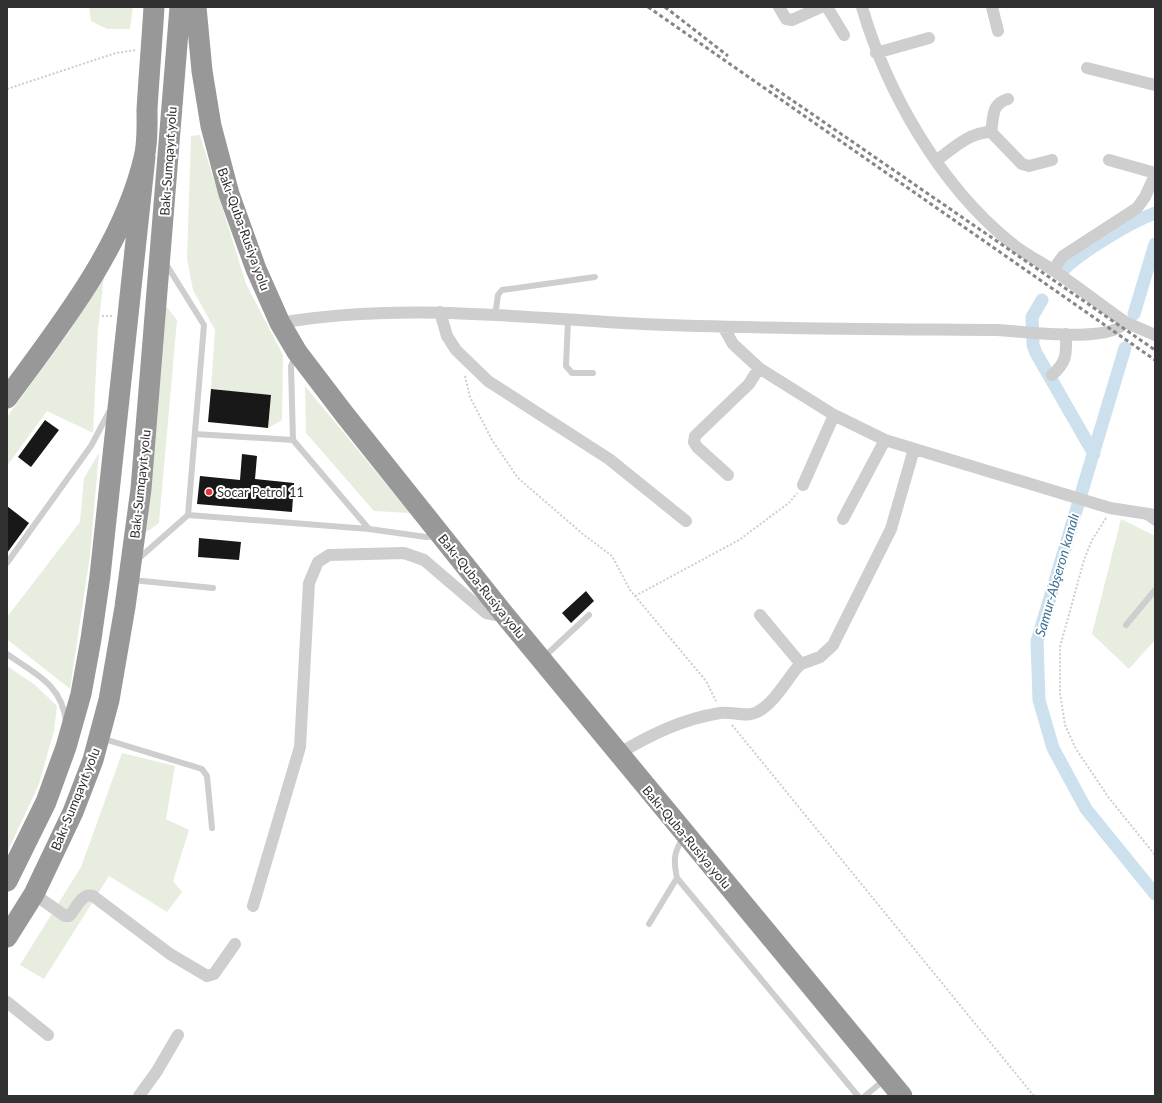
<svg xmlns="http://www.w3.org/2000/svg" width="1162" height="1103" font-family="Lato,sans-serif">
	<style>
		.green { fill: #e7eedf }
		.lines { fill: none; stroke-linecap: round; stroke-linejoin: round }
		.canal { stroke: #cce0ed; stroke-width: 13 }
		.building { fill: #181818 }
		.path { stroke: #cecece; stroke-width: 2; stroke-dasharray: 2 2; stroke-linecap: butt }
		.lane { stroke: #cecece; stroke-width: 6 }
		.street { stroke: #cecece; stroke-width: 12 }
		.highway { stroke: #989898; stroke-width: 21 }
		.rail { stroke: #868686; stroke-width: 3; stroke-dasharray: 4 3; stroke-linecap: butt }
		.poi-dot { fill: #e7343f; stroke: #fff; stroke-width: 1.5 }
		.labels { text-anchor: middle; stroke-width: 4; stroke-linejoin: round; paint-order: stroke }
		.street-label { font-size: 13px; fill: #313131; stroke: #fff }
		.poi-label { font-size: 13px; fill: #313131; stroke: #fff; text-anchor: start }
		.water-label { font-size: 14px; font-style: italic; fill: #3d7195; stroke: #fff }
	</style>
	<rect width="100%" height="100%" fill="#fff"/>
	<path class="green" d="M89,7H133L130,29H107L91,21Z
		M200,135L246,284L283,355L282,420L268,428L271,395L211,389L215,330L193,290L187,259L191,136Z
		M104,275L98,330L93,433L47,411L7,466V417L69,332Z
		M166,306L177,320L159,523L145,533Z
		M305,386L410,513L374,511L306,433Z
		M99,453L90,555L70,689L8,640L7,617L80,522L84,478Z
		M1121,519L1155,536V640L1129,669L1092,634Z
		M7,666L34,684L57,706L54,731L39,784L7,853Z
		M122,753L175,766L166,819L189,830L173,881L182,892L167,912L109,876L44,979L20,965L81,867Z"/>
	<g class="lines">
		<path class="canal" d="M1064,269C1084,250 1129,223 1155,213
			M1042,300L1032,317L1033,345L1036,353L1094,454
			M1134,314L1155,244
			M1125,348L1037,641L1039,700L1053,748L1086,809L1155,894"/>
	</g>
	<path class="building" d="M211,389L271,395L268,428L208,422Z
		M45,420L59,430L31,467L18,457Z
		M242,454L257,456L255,479L294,483L292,512L197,504L200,476L240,480Z
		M7,506L29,523L7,553Z
		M199,538L241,542L239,560L198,557Z
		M586,591L594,601L571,623L562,613Z"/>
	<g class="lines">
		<path class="path" d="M7,89L116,53L136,50
			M102,316H112
			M465,376L470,397L492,440L518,478L584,535L612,556L630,590L706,681L716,701
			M1106,518L1092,540L1084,560L1060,647V693L1065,725L1076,749L1109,798L1155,855
			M635,596L739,540L790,502L797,493
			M732,725L1034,1096"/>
		<path class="lane" d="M495,316L498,295L502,290L595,277
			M568,320L566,366L572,373H593
			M295,356L291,366L293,440L369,529
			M195,434L293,440
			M188,515L369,529L426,537L437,536
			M1145,516L1155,523
			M137,560L188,515L204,325L166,264
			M7,563L91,446L109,412
			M132,580L213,588
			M1126,625L1155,590
			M7,654C35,674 62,684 66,722
			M544,657L589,615
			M101,738L202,769L207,776L212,828
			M684,836C674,852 673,859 677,878L858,1096
			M649,924L677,878
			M865,1096L884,1080"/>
		<path class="street" d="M779,7L786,19L792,20L821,7
			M827,7L844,35
			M862,7C887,93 940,185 1010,242C1023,253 1039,261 1053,270C1078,287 1101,305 1125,322
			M992,7L998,31
			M876,53L929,38
			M1087,68L1155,85
			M991,132C994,116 991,104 1008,99
			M1109,160L1155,173
			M936,161C953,148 970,132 991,132L1022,164L1029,166L1052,160
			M1053,270L1063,256L1137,208L1145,197L1155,175
			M440,312L447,336L456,350L488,381L609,459L686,521
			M280,323C400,302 522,318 642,324C760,329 879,329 997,330C1022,331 1112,344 1125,322L1155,335
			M724,328L733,344L759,368L834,415L885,440L1110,508L1155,515
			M1052,375C1068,361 1066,353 1066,334
			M728,475L697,447L694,442L695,436L749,384L759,368
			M803,485L834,415
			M843,519L885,440
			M760,615L801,664
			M618,754C650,735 682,719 720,713C732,711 746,718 757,712C773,704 785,683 796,669L801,664L820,657L833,645L891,529L914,449
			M34,894L65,916H69C76,910 81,892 93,896L170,954L207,976L214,974L235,944
			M253,906L300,747L309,583L318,562L329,555L404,553L424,560L486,613L496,615L503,613
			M7,1002L48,1035
			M139,1096L157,1071L178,1035"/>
		<path class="highway" d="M196,7L202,71L211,126L229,194L256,269L280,323L297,352L345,415L503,613L902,1096
			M7,398C60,326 123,247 144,158C148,143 147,125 147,110C149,75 152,41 154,7
			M7,881L46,802L66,747L81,694L91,639L100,576L145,157
			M7,937L34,894L73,812L93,760L109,700L125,607L141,489L180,7"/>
		<path class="rail" d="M648,7L1155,360
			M665,7L728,56
			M770,85L1155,350"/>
	</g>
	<circle class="poi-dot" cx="209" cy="492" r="4"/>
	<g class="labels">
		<g class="street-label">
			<text transform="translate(168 161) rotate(-86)" y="5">Bakı-Sumqayıt yolu</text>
			<text transform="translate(244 229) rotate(70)" y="5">Bakı-Quba-Rusiya yolu</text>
			<text transform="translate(140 484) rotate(-84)" y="5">Bakı-Sumqayıt yolu</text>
			<text transform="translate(482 586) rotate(51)" y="5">Bakı-Quba-Rusiya yolu</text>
			<text transform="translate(75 799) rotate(-68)" y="5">Bakı-Sumqayıt yolu</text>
			<text transform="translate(687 837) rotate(50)" y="5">Bakı-Quba-Rusiya yolu</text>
		</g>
		<g class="poi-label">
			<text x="217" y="497">Socar Petrol 11</text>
		</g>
		<g class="water-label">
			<text transform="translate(1057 575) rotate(-74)" y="5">Samur-Abşeron kanalı</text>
		</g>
	</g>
	<rect width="1162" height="1103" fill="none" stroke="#313131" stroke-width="16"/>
</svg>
